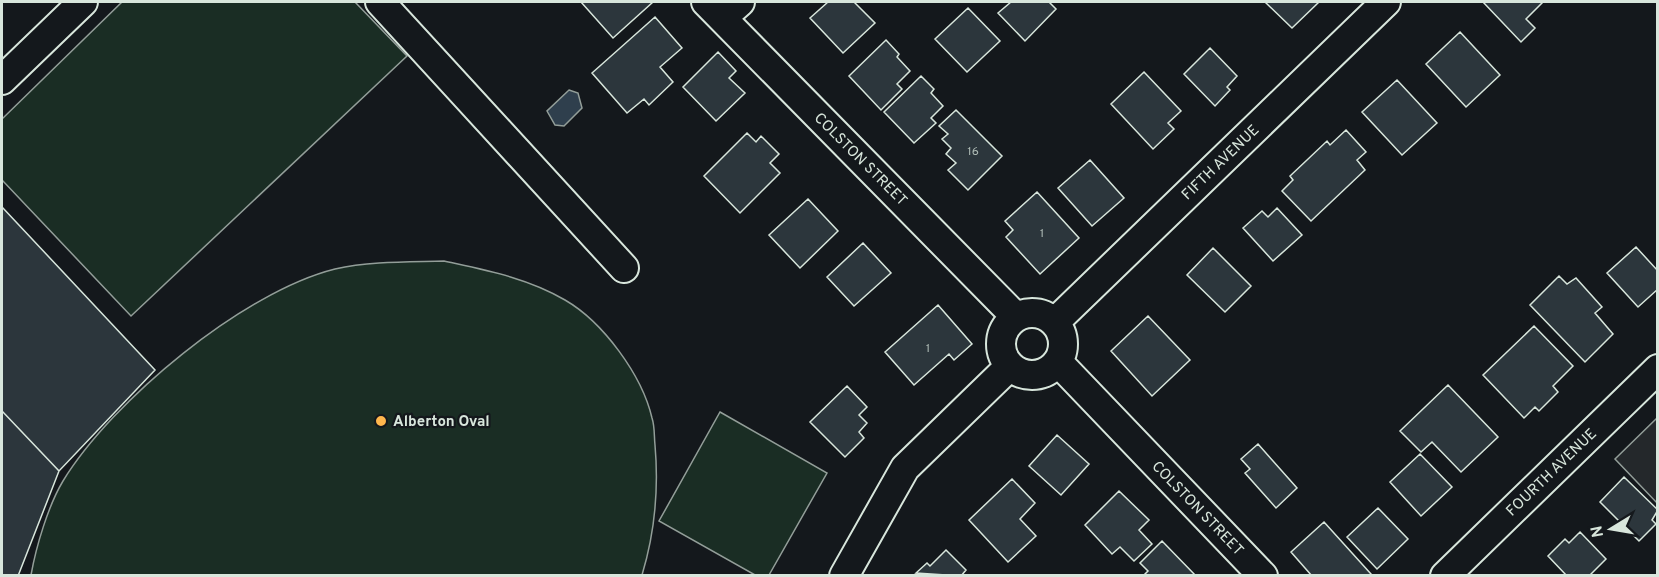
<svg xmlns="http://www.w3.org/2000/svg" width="1659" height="577" font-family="Overpass,sans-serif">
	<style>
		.green { fill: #1a2d24; stroke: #939e99; stroke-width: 1.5 }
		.parking { fill: #24282b; stroke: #939e99; stroke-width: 1.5 }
		.water { fill: #2f3f4d; stroke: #939e99; stroke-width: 1.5 }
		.building { fill: #2c363c; stroke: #d8e6dc; stroke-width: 1.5 }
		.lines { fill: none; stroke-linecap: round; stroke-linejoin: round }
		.minor-casing { stroke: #d8e6dc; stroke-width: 32 }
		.minor { stroke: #14181c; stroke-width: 28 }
		.poi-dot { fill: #ffb74d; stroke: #14181c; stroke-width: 2 }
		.labels { text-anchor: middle; stroke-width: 4.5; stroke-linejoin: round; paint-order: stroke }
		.number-label { font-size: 12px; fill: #adbab4 }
		.street-label { font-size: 15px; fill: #d8e6dc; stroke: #14181c }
		.poi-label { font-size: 15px; font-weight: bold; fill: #d8e6dc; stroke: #14181c; text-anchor: start }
	</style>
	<rect width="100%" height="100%" fill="#14181c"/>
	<path class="green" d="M122,2H355L407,56L131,316L2,180V119Z
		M444,261C485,270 528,278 565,300C603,322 642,375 652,418C655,427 654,437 655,445C659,491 655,532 642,575H31C36,547 48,506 63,481C112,401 243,292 335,269C370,261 408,262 444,261Z
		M720,412L827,473L769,575H755L659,521Z"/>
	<path class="parking" d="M1657,418V503L1615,459Z"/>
	<path class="water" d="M569,90L578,93L582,108L564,126L555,125L547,111Z"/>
	<path class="building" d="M581,2H653L613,38Z
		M828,2H854L875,23L843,53L810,18Z
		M1011,2H1049L1056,9L1025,41L998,13Z
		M1265,2H1319L1292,28Z
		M1483,2H1543L1526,19L1535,28L1521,42Z
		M968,8L1000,41L967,72L935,39Z
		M655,17L682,48L660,67L673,82L649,105L644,99L627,113L592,73Z
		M1460,32L1500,75L1466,107L1426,64Z
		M886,40L899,54L897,57L910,71L897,84L902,89L881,110L849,76Z
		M1210,48L1237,76L1227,87L1230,90L1215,106L1184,74Z
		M718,52L736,71L729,78L745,93L716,121L683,87Z
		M1144,72L1181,111L1168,123L1174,129L1153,149L1111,104Z
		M921,76L934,89L931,93L943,106L931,118L936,123L914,143L884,112Z
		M1397,80L1437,123L1402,155L1362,112Z
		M956,110L1002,156L968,190L948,170L956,163L946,154L951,148L942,139L948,134L939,126Z
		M1346,130L1366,152L1357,160L1365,170L1311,221L1282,191L1293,180L1290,176L1307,160L1327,141L1330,145Z
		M747,133L756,142L761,136L779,154L770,163L780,173L740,213L704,176Z
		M1090,160L1124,198L1092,226L1058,188Z
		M1037,192L1079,238L1040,274L1006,237L1013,230L1005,221Z
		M808,199L838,231L800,268L769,235Z
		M2,207L155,370L59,471L2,411Z
		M1277,208L1302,235L1273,261L1243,228L1262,211L1268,217Z
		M863,243L891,273L854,306L827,277Z
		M1636,247L1658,271V289L1638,307L1607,273Z
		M1213,248L1251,286L1225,312L1187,275Z
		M1559,276L1567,284L1576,278L1602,307L1595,313L1613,334L1585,362L1530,305Z
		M938,305L972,344L954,360L949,354L914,385L885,352Z
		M1148,316L1190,360L1152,396L1111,351Z
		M1534,326L1573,366L1553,386L1558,392L1539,411L1535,407L1524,418L1483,375Z
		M1448,385L1498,437L1461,472L1432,442L1421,452L1400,431Z
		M847,386L867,407L859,415L867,423L859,432L864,438L845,457L810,422Z
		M2,411L59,471L18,576H2Z
		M1057,435L1089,464L1061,495L1029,466Z
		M1258,444L1297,488L1276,508L1245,473L1250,469L1241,459Z
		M1420,454L1452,487L1421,516L1390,482Z
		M1624,477L1658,510L1652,520L1656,524L1639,541L1600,502Z
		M1012,479L1035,503L1020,519L1036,536L1008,562L969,520Z
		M1119,491L1149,520L1139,530L1152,544L1134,561L1120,547L1112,554L1085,525Z
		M1378,508L1408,539L1377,569L1347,537Z
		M1324,522L1371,574L1369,576H1312L1291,552Z
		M1580,532L1606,559L1589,576H1567L1548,556L1565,539L1569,543Z
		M1162,541L1196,576H1143L1148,571L1140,563Z
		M946,550L966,570L961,576L916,573L927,563L930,566Z"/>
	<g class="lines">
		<g class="minor-casing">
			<path id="minor" d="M380,2L624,268
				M706,2L1016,317
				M722,18L740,2
				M2,80L83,2
				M1001 344a31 31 0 1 1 62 0a31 31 0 1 1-62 0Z
				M1055,322L1386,2
				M1058,362L1263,576
				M844,576L905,468L1010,366
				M1445,576L1658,369"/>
		</g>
		<use href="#minor" class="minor"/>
	</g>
	<circle class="poi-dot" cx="381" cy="421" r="6"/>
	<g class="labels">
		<g class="number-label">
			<text x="973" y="155">16</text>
			<text x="1042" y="237">1</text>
			<text x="928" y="352">1</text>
		</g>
		<g class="street-label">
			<text transform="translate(861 159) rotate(45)" y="5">COLSTON STREET</text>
			<text transform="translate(1220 162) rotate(-44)" y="5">FIFTH AVENUE</text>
			<text transform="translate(1551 472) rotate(-44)" y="5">FOURTH AVENUE</text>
			<text transform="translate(1198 508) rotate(46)" y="5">COLSTON STREET</text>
		</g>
		<g class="poi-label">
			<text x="393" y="426">Alberton Oval</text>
		</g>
	</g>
	<rect width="1659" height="577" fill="none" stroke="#d8e6dc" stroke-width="6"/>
	<g transform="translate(1611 529) rotate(259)" stroke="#14181c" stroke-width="4.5" paint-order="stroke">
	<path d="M0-4.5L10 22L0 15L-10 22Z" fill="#d8e6dc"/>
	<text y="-9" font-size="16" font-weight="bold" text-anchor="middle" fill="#d8e6dc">N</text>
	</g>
</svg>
